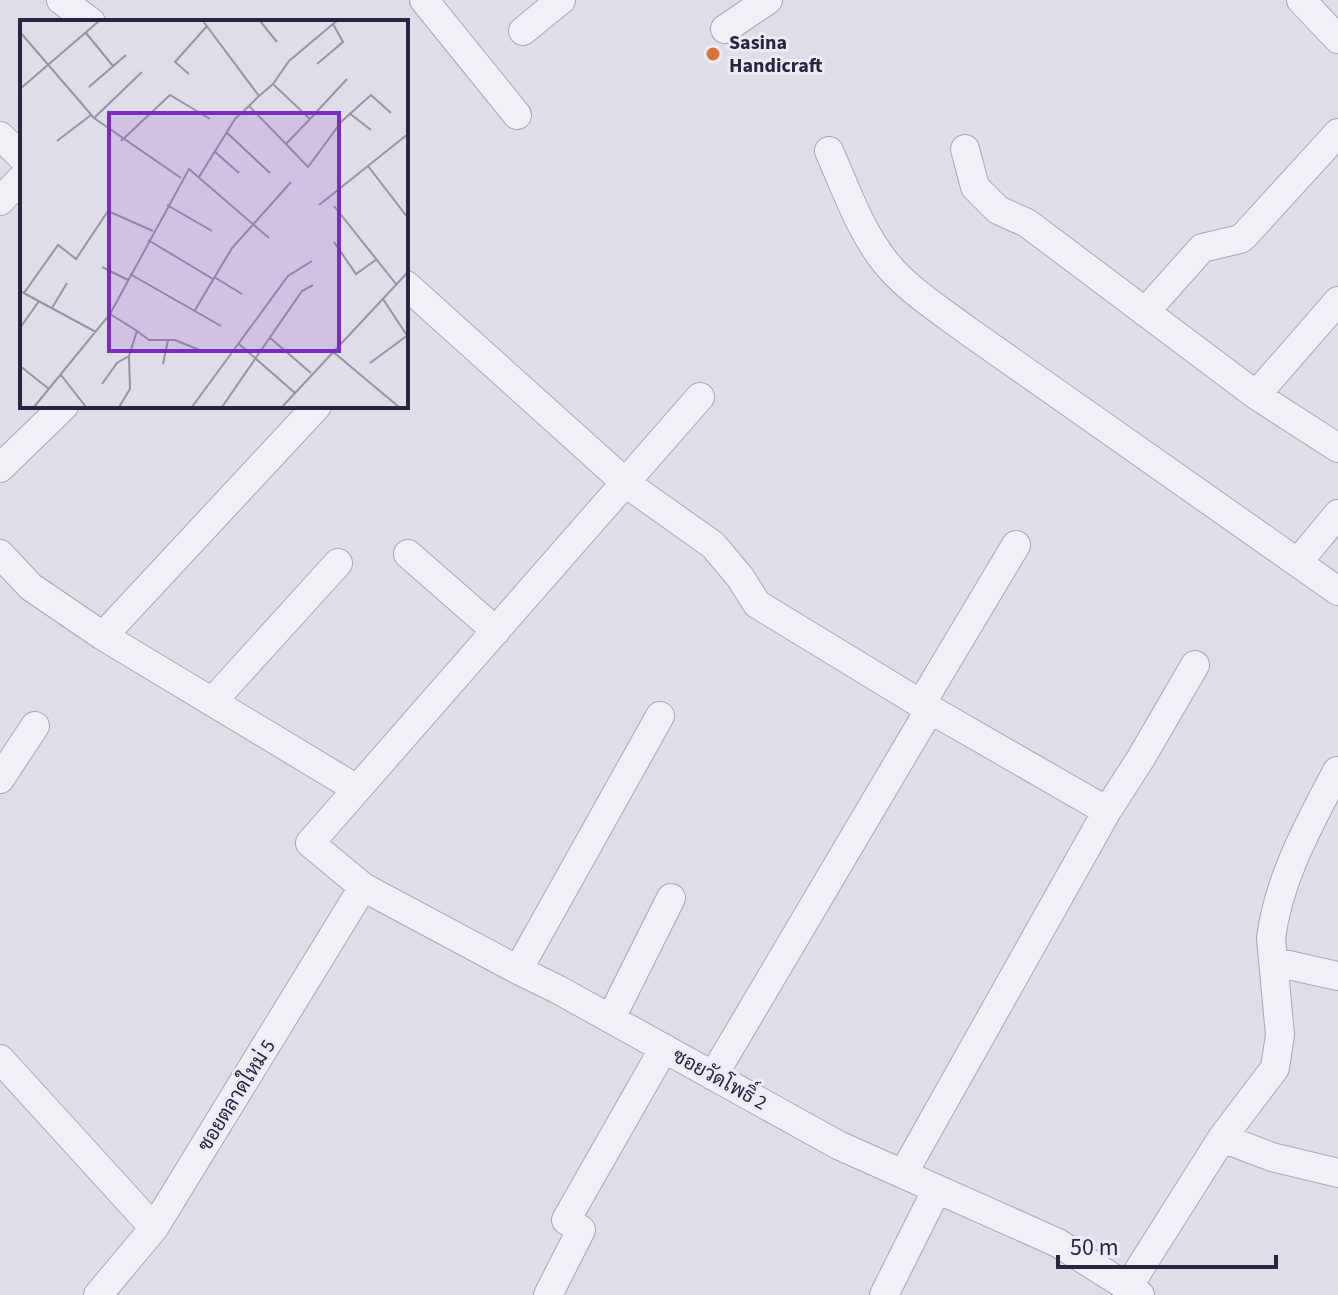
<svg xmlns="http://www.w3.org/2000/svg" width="1338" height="1295" font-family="'Source Sans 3',Sarabun,sans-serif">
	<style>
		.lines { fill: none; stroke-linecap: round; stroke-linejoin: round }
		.minor-casing { stroke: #a8a6b6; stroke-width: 30 }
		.minor { stroke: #f1f0f6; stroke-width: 28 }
		.poi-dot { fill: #d97336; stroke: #edecf6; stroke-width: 3 }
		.labels { text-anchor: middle; stroke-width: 6; stroke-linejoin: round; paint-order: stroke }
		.poi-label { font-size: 20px; font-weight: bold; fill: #292540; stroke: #edecf6; text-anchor: start }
		.street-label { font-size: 20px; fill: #292540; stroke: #edecf6 }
		.inset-road { fill: none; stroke: #9693a5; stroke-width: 2 }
		.view { fill: #7b2cbf; fill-opacity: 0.15; stroke: #7b2cbf; stroke-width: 4 }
		.inset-edge { fill: none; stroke: #292540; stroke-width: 4 }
	</style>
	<rect width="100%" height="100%" fill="#dedde8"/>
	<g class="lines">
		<g class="minor-casing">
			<path id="minor" d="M61,0L91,22
				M424,0L517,115
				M1301,0L1338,39
				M725,29L768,0
				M523,31L561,0
				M0,136L22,157
				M965,149L975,187L998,210L1027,223L1256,395L1338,448
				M829,151C846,189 860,231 886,263C908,290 940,310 968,331L1338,591
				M0,201L22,178
				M406,285L627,484L713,545L740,577L757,604L921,704L1107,811
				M1145,312L1202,248L1240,239L1245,235L1338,133
				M1256,395L1338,301
				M700,397L310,843L363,887L518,970L557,989L838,1145L1058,1243L1140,1295
				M0,468L64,406
				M0,554L31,587L103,636L357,789
				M408,554L496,631
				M1298,562L1338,514
				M103,636L317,406
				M212,702L338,563
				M921,704L1016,545
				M0,779L35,726
				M1275,962L1338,976
				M518,970L660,716
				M611,1018L671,898
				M0,1059L154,1228
				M713,1076L930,709
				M1222,1138L1275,1068L1280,1035L1271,938C1279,877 1309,825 1337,771
				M903,1174L1107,811L1141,758L1195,665
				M1128,1287L1222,1138L1272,1157L1338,1173
				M98,1295L154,1228L363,887
				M548,1295L581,1230L566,1220L664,1048
				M884,1295L937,1189"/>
		</g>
		<use href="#minor" class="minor"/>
	</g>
	<circle class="poi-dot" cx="713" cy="54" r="8"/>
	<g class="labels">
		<g class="poi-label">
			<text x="729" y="49">Sasina<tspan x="729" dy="23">Handicraft</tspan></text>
		</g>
		<g class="street-label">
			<text transform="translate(720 1079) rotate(29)" y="7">ซอยวัดโพธิ์ 2</text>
			<text transform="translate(236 1095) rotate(-58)" y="7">ซอยตลาดใหม่ 5</text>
		</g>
	</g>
	<g transform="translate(20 20)">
		<rect width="388" height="388" fill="#dedde8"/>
		<path class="inset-road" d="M183,1L239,76M240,1L257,22M0,12L74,98L161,158M66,13L93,46M297,44L323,22L313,4L317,1M169,54L155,42L187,6M253,64L269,41L313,4M69,67L106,35M0,69L79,1M329,93L351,110M74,98L122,52M290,99L327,59M206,112L250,153M37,121L71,95M101,121L150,75L190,99M266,124L288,147L322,101L351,75L371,93M194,131L219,153M348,146L388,198M179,157L215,99L229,86L239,76L253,64L290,99L266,124L229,86M147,185L192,211M299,185L388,114M314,186L376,264M128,220L193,259M314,222L336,254L357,239M82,247L108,260M110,254L201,306M194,257L222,274M0,271L76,312M4,273L38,225L56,239L88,191L133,211M363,279L388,317M32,288L47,263M175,290L212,228L271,162M90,294L117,311L109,336L110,369L99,387M0,308L19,281M117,311L129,320H155L182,331M249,317L291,353M219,324L275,373M312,331L379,387M350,343L388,315M143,344L148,320M0,346L29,369M41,355L66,387M82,364L97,343L109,336M14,387L90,294L169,149L249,218M172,387L268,256L292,241M202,387L282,271L293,265M262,387L388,252"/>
		<path class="view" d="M89,93H319V331H89Z"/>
		<rect width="388" height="388" class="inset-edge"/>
	</g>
	<path d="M1058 1255v12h218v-12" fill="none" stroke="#292540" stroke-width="4"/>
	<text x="1070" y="1255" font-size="24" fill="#292540" stroke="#edecf6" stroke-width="6" paint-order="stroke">50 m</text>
</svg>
